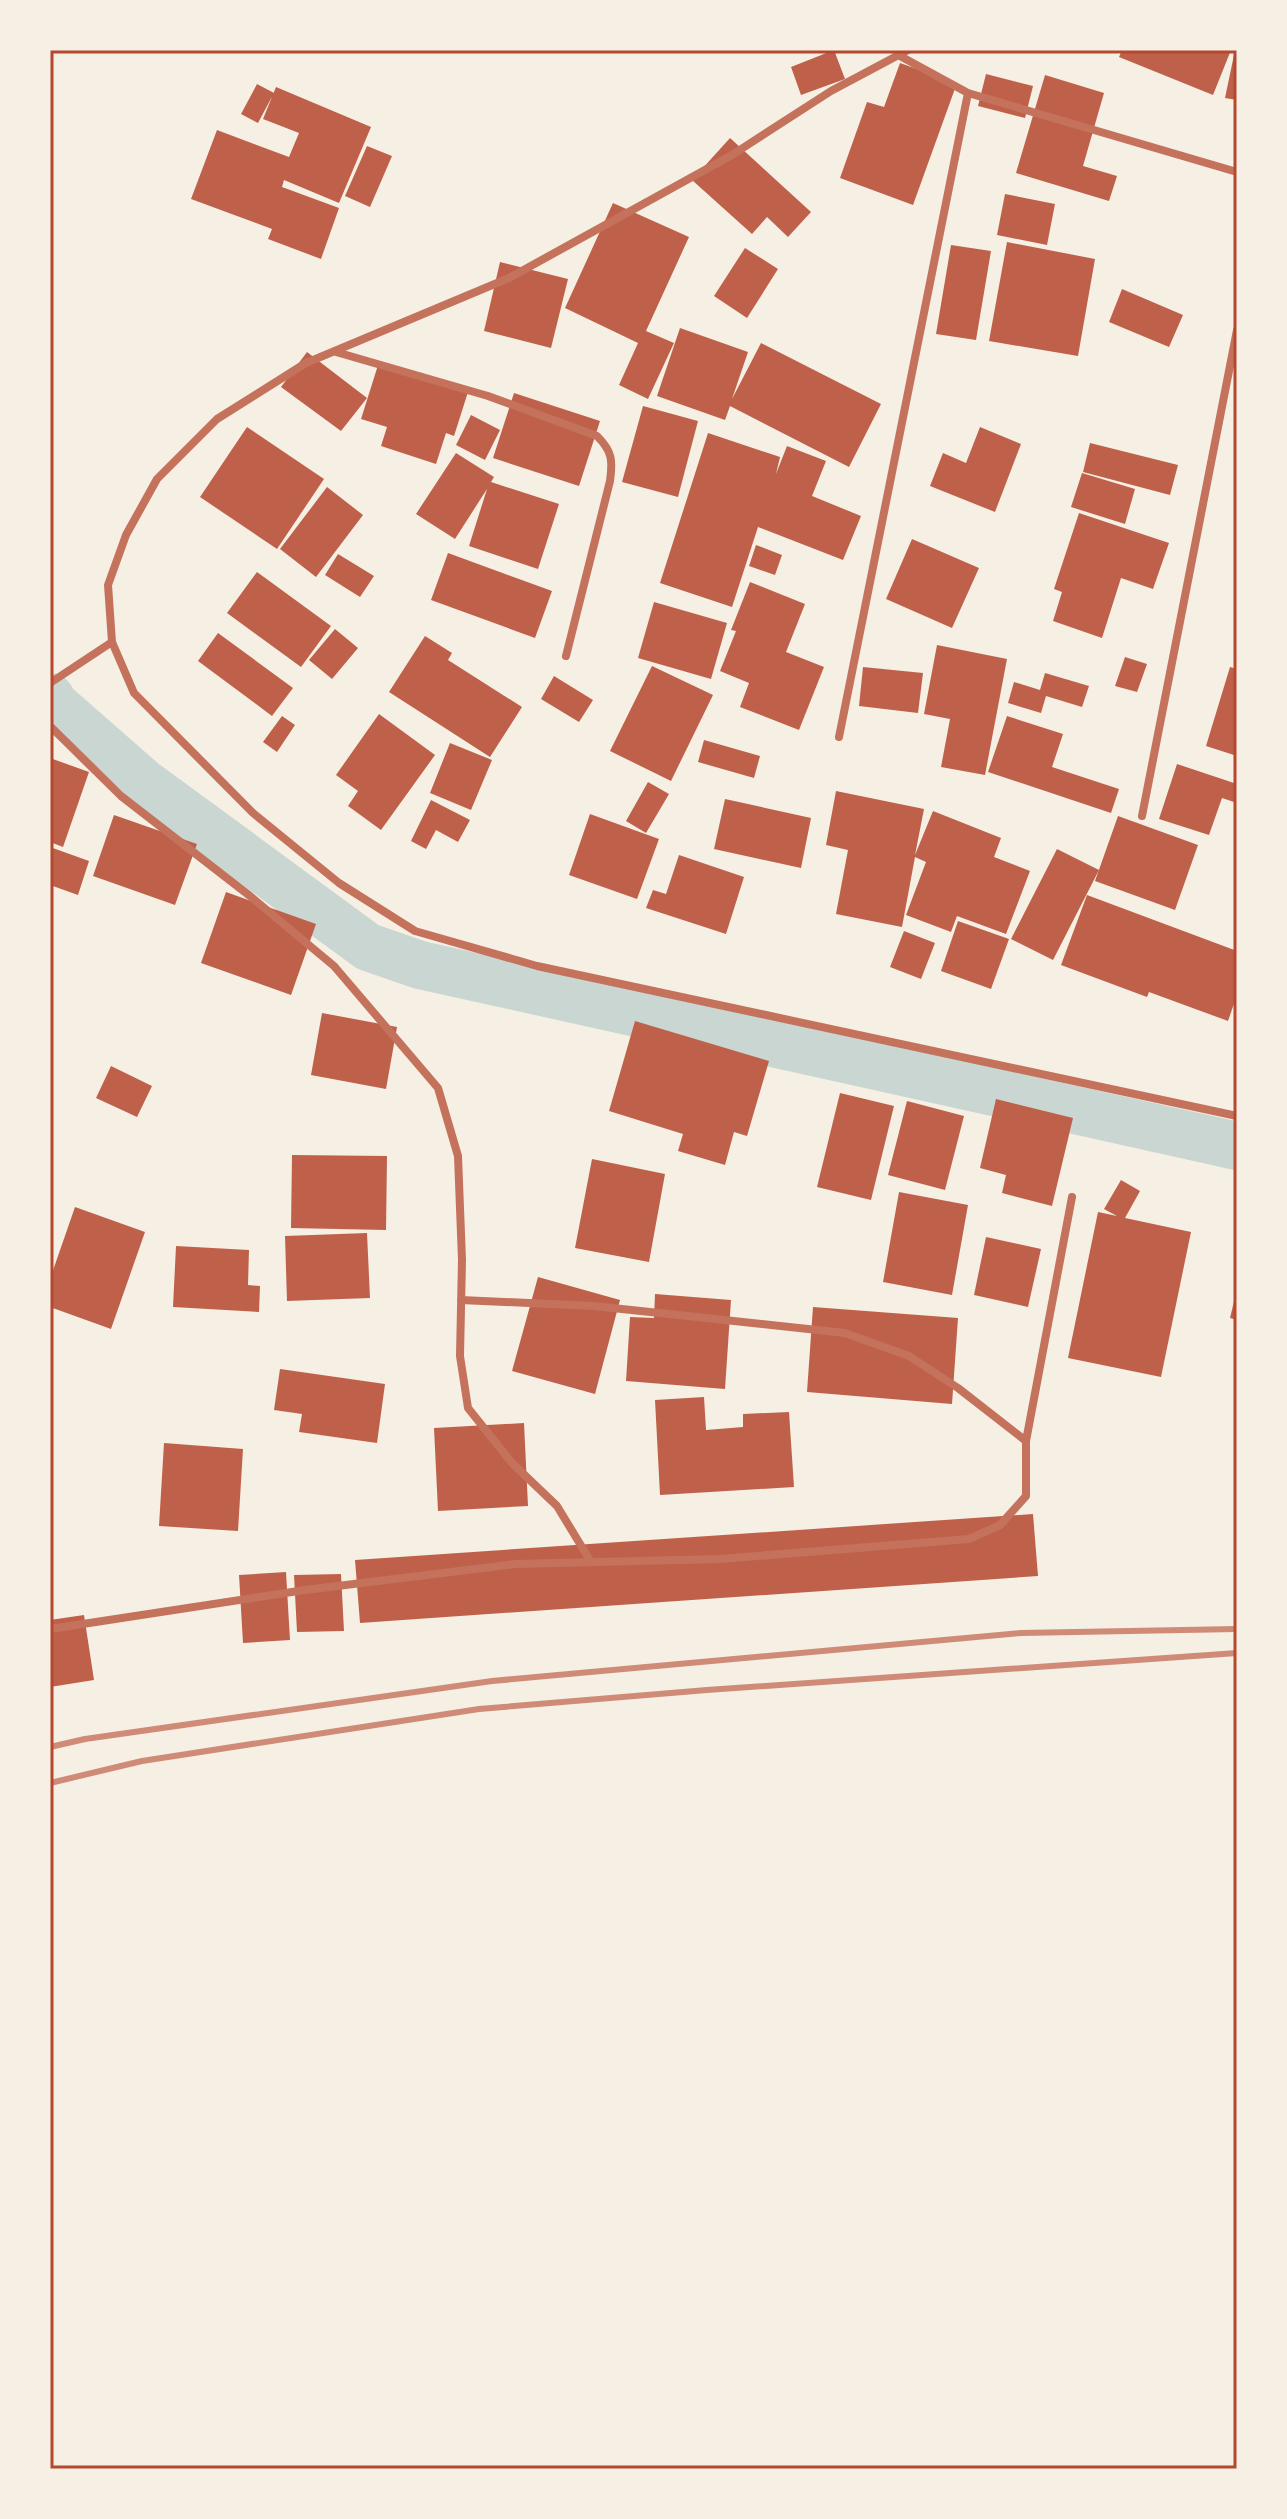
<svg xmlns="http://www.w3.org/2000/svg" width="1287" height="2519" font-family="'DM Sans',sans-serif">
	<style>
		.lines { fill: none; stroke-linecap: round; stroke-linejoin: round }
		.canal { stroke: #c9d6d2; stroke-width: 48 }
		.building { fill: #bf614a }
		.minor { stroke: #c5725c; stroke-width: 8 }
		.rail { stroke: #cf8b77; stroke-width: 6 }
		.neatline { fill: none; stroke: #b5482f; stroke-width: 3 }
	</style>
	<rect width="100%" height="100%" fill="#f6efe4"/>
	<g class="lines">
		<path class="canal" d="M50,697L54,704L143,782L368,947L420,965L1237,1146"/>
	</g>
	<path class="building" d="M834,50L845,79L801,95L791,67Z
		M1122,50H1231L1213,95L1119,57Z
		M1235,50H1237V100L1225,98Z
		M900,63L957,83L913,205L840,178L867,102L884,107Z
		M986,74L1033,86L1025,118L978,106Z
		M1045,75L1104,93L1083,166L1117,176L1109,201L1016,173Z
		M257,84L274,93L258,123L241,114Z
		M276,87L371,127L339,203L284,180L282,187L339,208L321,259L268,239L272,229L191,199L217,130L289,157L299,133L263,119Z
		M730,138L811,212L788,237L767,217L752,234L692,180Z
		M367,146L392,156L370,207L345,196Z
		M1005,194L1055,204L1047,245L997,235Z
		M613,203L689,237L646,331L674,343L648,399L619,385L638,343L565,308Z
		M1007,242L1095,259L1078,356L989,341Z
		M951,245L991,251L976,340L936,334Z
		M745,248L778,269L747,318L714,296Z
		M500,262L568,279L551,348L484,331Z
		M1122,289L1183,315L1169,347L1109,322Z
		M680,328L748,352L732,399L761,343L881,404L849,467L730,406L725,420L657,396Z
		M307,352L367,398L341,431L281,387Z
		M379,362L468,392L454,436L446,433L436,464L381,446L387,427L361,419Z
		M514,393L600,421L579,486L493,458Z
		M643,406L698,421L678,497L622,482Z
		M471,415L500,430L485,460L456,445Z
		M247,427L324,479L277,549L200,497Z
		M980,427L1021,444L995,512L930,486L943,453L966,463Z
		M708,433L780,457L776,474L787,446L826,461L812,496L861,516L843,560L758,527L732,607L660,583Z
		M1090,443L1178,465L1170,495L1083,472Z
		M456,453L494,477L491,482L559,504L538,569L469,546L487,489L455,539L416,514Z
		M1082,473L1135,489L1125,524L1071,507Z
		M327,487L363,515L316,577L280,549Z
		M1079,513L1169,543L1153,589L1121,578L1102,638L1053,621L1062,592L1054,589Z
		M912,539L979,568L952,628L886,599Z
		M756,545L782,555L775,575L749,566Z
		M448,553L552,591L535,638L431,600Z
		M338,554L374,576L360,597L325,575Z
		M257,572L331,626L301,667L227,613Z
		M750,582L805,604L786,652L824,667L799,730L740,707L749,683L720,671L736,631L731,630Z
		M654,602L727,623L711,679L638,658Z
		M335,629L358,648L332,679L309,660Z
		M218,633L293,688L272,716L198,661Z
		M425,636L452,653L448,660L522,707L490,757L389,692Z
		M937,645L1007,659L985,775L941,767L950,719L924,714Z
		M1125,657L1147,664L1137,692L1115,686Z
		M652,666L713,695L671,781L610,751Z
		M863,667L923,673L918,713L859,706Z
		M1230,667L1237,669V756L1206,746Z
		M1045,673L1089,686L1082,707L1046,696L1041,713L1008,703L1014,682L1040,690Z
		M554,676L593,700L579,722L541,699Z
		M379,714L435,755L381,830L348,806L358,791L336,775Z
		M282,716L295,725L277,752L263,742Z
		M1007,716L1063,734L1052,767L1119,789L1111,813L988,772Z
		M704,740L760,756L754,778L698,762Z
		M450,743L492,760L471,810L430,793Z
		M50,758L89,772L63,847L50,842Z
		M1177,764L1237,784V803L1222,798L1209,835L1159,819Z
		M648,782L669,794L646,833L626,821Z
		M836,791L924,809L915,855L933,811L1001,838L994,857L1030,871L1006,934L957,916L951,932L906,915L926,862L915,857L902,927L836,914L848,850L826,845Z
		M725,799L811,818L801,868L714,849Z
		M431,800L470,820L458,842L436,830L426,849L411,841Z
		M590,814L659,839L637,899L569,875Z
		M114,815L197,844L175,905L93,876Z
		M1118,816L1198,845L1175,910L1095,881Z
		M50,847L89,861L78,895L50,885Z
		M1057,849L1099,870L1053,960L1011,939Z
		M679,855L744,877L726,934L646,908L653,890L666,894Z
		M226,892L316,924L291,995L201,963Z
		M1087,895L1237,951V995L1228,1021L1149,992L1147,997L1061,965Z
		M958,921L1009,939L991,989L941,971Z
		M904,931L935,943L921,979L890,967Z
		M322,1013L397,1027L386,1089L311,1075Z
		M635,1021L769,1061L747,1136L734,1132L725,1165L678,1151L683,1134L609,1111Z
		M111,1066L152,1086L137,1117L96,1098Z
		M840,1093L894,1106L871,1200L817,1187Z
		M996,1099L1073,1118L1052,1206L1002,1193L1006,1175L980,1168Z
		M907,1101L964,1116L945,1190L888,1175Z
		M292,1155L387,1156L386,1230L291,1228Z
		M592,1159L665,1174L649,1262L575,1248Z
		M1121,1180L1140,1191L1125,1218L1191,1232L1161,1377L1068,1358L1098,1212L1117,1216L1104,1209Z
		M899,1192L968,1205L952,1295L883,1282Z
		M75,1207L145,1232L111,1329L50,1307V1279Z
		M367,1233L370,1298L287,1301L285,1236Z
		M986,1237L1041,1249L1028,1307L974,1295Z
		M176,1246L249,1250L248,1285L260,1286L259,1312L173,1307Z
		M538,1277L620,1300L595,1394L512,1371Z
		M1236,1293H1237V1320L1230,1318Z
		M655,1294L731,1300L725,1389L626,1381L630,1317L654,1318Z
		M813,1307L958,1318L952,1404L807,1392Z
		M280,1369L385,1384L377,1443L299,1432L302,1414L274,1410Z
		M704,1397L706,1430L743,1427V1414L789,1412L794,1487L660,1495L655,1400Z
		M524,1423L528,1506L438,1511L434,1428Z
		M164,1443L243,1449L238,1531L159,1526Z
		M1033,1514L1038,1576L360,1623L355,1560Z
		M286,1572L290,1640L243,1643L239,1575Z
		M341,1574L344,1631L297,1632L294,1575Z
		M84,1615L94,1680L50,1687V1620Z"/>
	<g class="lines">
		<path class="minor" d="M908,50L831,91L732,155L509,278L306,363L217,419L157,479L126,535L108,585L112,642L134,693L253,813L339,883L415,931L537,966L1237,1116
			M900,56L968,93L1237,172
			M336,352L488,396L597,436C612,451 613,460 610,481L566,656
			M50,683L112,642
			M50,726L121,796L250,896L334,966L438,1088L458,1156L462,1260L460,1356L468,1408L512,1463L557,1506L591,1562
			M839,737L968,93
			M1142,816L1237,330
			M461,1300L594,1306L845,1333L909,1356L958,1388L1026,1441
			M50,1629L305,1590L516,1564L720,1559L969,1539L1000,1525L1026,1496V1441L1072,1197"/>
		<path class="rail" d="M50,1747L85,1739L492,1681L1021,1633L1237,1629
			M50,1783L142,1761L479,1709L707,1690L1237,1653"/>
	</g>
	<rect width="1287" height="2519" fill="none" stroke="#f6efe4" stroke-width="104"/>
	<rect x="52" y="52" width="1183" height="2415" class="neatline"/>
</svg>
